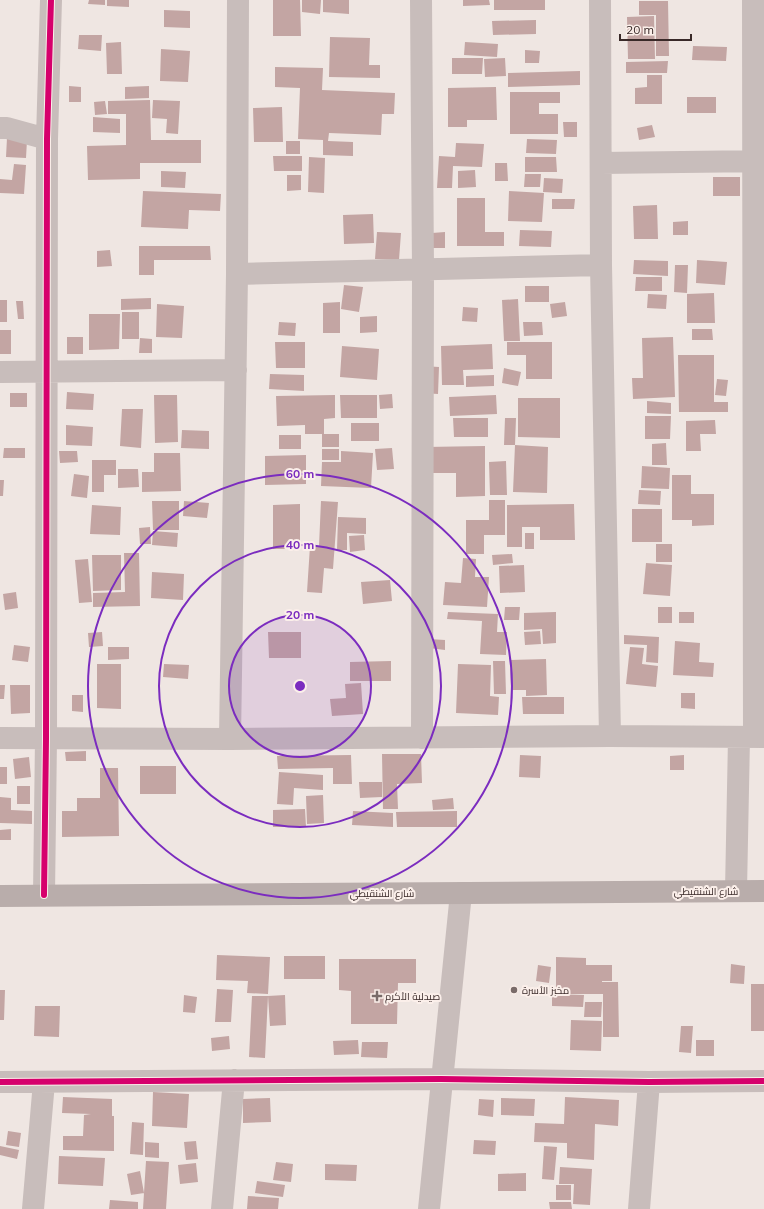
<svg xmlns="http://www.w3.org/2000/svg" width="764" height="1209" font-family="Mulish,Cairo,sans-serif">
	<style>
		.building { fill: #c3a5a3 }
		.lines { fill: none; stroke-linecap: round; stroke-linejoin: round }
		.street { stroke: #c8bdbb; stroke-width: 22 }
		.secondary { stroke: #b9adab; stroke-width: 22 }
		.cycleway-casing { stroke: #fbefea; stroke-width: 8 }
		.cycleway { stroke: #d6006c; stroke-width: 6 }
		.ring { fill: none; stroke: #7b2cbf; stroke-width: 2 }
		.poi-dot { fill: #796b69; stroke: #fbefea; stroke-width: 1.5 }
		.labels { text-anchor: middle; stroke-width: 4; stroke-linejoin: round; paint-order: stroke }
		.street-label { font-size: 10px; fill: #392928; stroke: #fbefea }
		.poi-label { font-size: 10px; fill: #392928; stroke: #fbefea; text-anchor: start }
		.centre { fill: #7b2cbf; stroke: #fbefea; stroke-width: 2 }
		.ring-label { font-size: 12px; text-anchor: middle; font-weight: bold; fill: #7b2cbf; stroke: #fbefea; stroke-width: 4; stroke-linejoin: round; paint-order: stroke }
	</style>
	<rect width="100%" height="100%" fill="#efe6e2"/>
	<path class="building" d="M89,0H105V5L88,4Z
		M107,0H129V7L107,6Z
		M273,0H300L301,36H273Z
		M302,0H321L320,14L302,12Z
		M323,0H349V14L323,12Z
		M463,0H489L490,5L463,6Z
		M494,0H545V10H494Z
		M639,1H668L669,56H656V15H639Z
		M164,10L190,11V28L164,27Z
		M654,16L655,59H628L627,17Z
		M536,20V34L493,35L492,21Z
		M79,35H102L101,51L78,49Z
		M330,37L370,38L369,65H380V78L329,77Z
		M121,42L122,74H107L106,43Z
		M465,42L498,44L497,57L464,55Z
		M693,46L727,47L726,61L692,60Z
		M161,49L190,51L188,82L160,81Z
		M525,50L540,51L539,63H525Z
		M452,58H483L482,74H452Z
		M505,58L506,76L485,77L484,59Z
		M668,61L667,73H626V62Z
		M275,67L323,68L322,90L395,93L394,114H382L381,135L329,133L328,141L353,142V156L323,155V140L298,139L300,88L275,87Z
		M580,71V85L508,87V73Z
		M647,75H662V104H635V88L647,87Z
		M69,86L81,87V102H69Z
		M149,86V98L125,99V87Z
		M496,87L497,120H467V127H448V88Z
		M510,92H560V103H539V114H558V134H510Z
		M687,97H716V113H687Z
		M150,100L151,140H201V163H140V179L88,180L87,146L126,145V114H108V101Z
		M153,100L180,101L178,134L166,133L167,119L152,118Z
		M105,101L107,114L95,115L94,102Z
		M282,107L283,142H254L253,108Z
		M93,117L120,119V133L93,132Z
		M563,122H577V137H564Z
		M652,125L655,137L639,140L637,128Z
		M7,138L27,140L26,158L6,157Z
		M527,139L557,140L556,154L526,153Z
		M286,141H300V154H286Z
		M456,143L484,144L482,167L453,166L452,188H437L439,156L455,157Z
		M273,156H302V171H274Z
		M309,157L325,158L324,193L308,192Z
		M525,157H556L557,172H525Z
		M495,163H507L508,181H495Z
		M14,164L26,165L24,194L0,193V179L12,180Z
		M475,170L476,187L458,188V171Z
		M161,171L186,172L185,188L161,187Z
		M525,174H541L540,187H524Z
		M287,175H301V190L287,191Z
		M713,177H740V196H713Z
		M544,178L563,179L562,193L543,192Z
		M143,191L221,194L220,211L189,210L188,229L141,227Z
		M509,191L544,193L542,222L508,221Z
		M457,198H485V232H504V246H457Z
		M552,199H575L574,209H552Z
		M657,205L658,239H634L633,206Z
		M373,214L374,243L344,244L343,215Z
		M688,221V235H673V222Z
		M520,230L552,231L551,247L519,246Z
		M377,232L401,233L399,260L375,259Z
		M445,232V248H432V233Z
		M139,246H210L211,260H154V275H139Z
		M110,250L112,266L97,267V251Z
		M634,260L668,261V276L633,274Z
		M697,260L727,262L725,285L696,283Z
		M675,265H688L687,293L674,292Z
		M636,277H662V291H635Z
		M344,285L363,287L359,312L341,309Z
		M525,286H549V302H525Z
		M714,293L715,323H687V294Z
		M648,294L667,295L666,309L647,308Z
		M151,298V309L121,310V299Z
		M518,299L520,341H504L502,300Z
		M0,300H7V322H0Z
		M16,301H23L24,319H18Z
		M340,302V333H323V303Z
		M565,302L567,316L552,318L550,304Z
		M157,304L184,306L182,338L156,337Z
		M463,307L478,308L477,322L462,321Z
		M122,312H139V339H122Z
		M89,314H120L119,349L89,350Z
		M377,316V332L360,333V317Z
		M279,322L296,323L295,336L278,335Z
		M523,322H542L543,335L524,336Z
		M692,329H712L713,340H692Z
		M0,330H11V354H0Z
		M67,337H83V354H67Z
		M673,337L675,397L633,399L632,378H643L642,338Z
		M140,338L152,339V353H139Z
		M275,342H305V368H276Z
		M507,342H552V379H526V355H507Z
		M492,344L493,369L463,370L464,385H442L441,346Z
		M342,346L379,349L377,380L340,377Z
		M678,355H714V402H728V412H679Z
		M423,366L439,367L438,394L421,393Z
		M504,368L521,372L518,386L502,383Z
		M270,374L304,375V391L269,389Z
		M494,375V386L466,387V376Z
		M717,379L728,380L726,396L715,395Z
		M67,392L94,394L93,410L66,409Z
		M10,393H27V407H10Z
		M392,394L393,408L380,409L379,395Z
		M154,395H177L178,442L155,443Z
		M335,395V418L324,419V434H339V447H322V434H305V425L277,426L276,396Z
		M340,395H377V418H341Z
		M496,395L497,414L450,416L449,397Z
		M518,398H560V438L518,437Z
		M647,401L671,403V414L647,413Z
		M122,409H143L141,448L120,446Z
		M645,416H671L670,439H645Z
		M453,418H488V437H454Z
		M505,418H516L515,445H504Z
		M715,420L716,434H700L701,451H686V421Z
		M351,423H379V441H351Z
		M66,425L93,427L92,446L66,445Z
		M182,430L209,431V449L181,448Z
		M279,435H301V449H279Z
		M666,443L667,465H652V444Z
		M515,445L548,447L547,493L513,492Z
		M485,446V496L456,497V473H425V447Z
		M4,448H25V458H3Z
		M392,448L394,469L377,470L375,449Z
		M322,449H339V460H322Z
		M59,451H77L78,462L60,463Z
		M341,451L373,453L371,488L321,486L322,462H341Z
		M154,453H180L181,491L142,492V472H154Z
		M306,455V484L265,485V456Z
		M92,460H116V475H104V492H92Z
		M506,461L507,495H490L489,462Z
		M642,466L670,468L669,489L641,488Z
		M118,469H138L139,487L118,488Z
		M74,474L89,476L87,498L71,496Z
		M672,475H691V494H714V525L692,526V520H672Z
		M0,480H4L3,496H0Z
		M639,490L661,491L660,505L638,504Z
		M489,500H505V535H484V554H466V520H489Z
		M152,501H179V530H153Z
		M184,501L209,503L207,518L183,516Z
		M321,501L338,502L333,569L324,568L322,593L307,592L310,546H319Z
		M300,504V549H273V505Z
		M574,504L575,540H540V527H522V547H507V505Z
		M92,505L121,507L120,535L90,534Z
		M632,509H662V542H632Z
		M338,517L366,518V534L347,533V550H337Z
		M150,527L151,544H140L139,528Z
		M153,531L178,533L177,547L152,545Z
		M525,533H534V549H525Z
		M364,535L365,550L350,552L349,536Z
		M656,544H672V562H656Z
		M124,553H139L140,606L93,607V593L125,592Z
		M512,554L513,563L493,565L492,555Z
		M92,555H121V590L93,591Z
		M463,558L476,559L475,577H489L487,607L443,605L445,582L461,583Z
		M88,559L92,602L79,603L75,560Z
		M646,563L672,565L670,596L643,594Z
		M524,565L525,592L500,593L499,566Z
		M152,572L184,574L183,600L151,598Z
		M390,580L392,601L363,604L361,582Z
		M16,592L18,608L5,610L3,594Z
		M505,607H520L519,620H504Z
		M658,607H672V623H658Z
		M448,612L498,614L497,632H507L506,655L480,654L482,621L447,619Z
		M556,612V643L543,644L542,629L524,630V613Z
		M679,612H694V623H679Z
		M540,631L541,644L525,645L524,632Z
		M102,632L103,646L89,647L88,633Z
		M268,632H301V658H269Z
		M624,635L659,637L658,663L646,662L647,645L624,644Z
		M429,639L445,640V650L429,648Z
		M675,641L700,643L699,662L714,663L713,677L673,675Z
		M14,645L30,647L28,662L12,660Z
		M108,647H129V659L108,660Z
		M630,647L644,648L642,664L658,666L656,687L626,684Z
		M546,659L547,695L526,696V690H511L510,660Z
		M391,661V681H350V662Z
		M493,661H505L506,694H494Z
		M97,664H121V709L97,708Z
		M164,664L189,665L188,679L163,677Z
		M458,664L491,665L490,696L499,697L498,715L456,713Z
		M361,683L363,714L332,716L330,699L346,698L345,684Z
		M0,685H5L4,699H0Z
		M10,685H30V713L11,714Z
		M681,693H695V709L681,708Z
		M72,695H83V712L72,711Z
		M522,697H564V714H523Z
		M86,751V761H66L65,752Z
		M382,754H421L422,783L397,784L398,809H383Z
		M351,755L352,784H333V768L278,769L277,756Z
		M520,755L541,756L540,778L519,777Z
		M684,755V770H670V756Z
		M29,757L31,777L15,779L13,759Z
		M140,766H176V794H140Z
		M0,767H7V784H0Z
		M100,768H118L119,836L62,837V811H77V798H100Z
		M279,772L323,775V790L294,788L293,805L277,804Z
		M359,782H382V797L360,798Z
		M17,786H30V804H17Z
		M323,795L324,823L307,824L306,796Z
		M0,797L11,798V810L32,811V824L0,823Z
		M453,798L454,809L433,810L432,800Z
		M305,809L306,827H273V810Z
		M353,811L393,813V827L352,825Z
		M457,811V827H397L396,812Z
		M11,829V840H0V830Z
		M217,955L270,957L268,994L247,993L248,981L216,980Z
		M284,956H325V979H284Z
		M556,957L586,958V965H612V981H602V982H618L619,1037H603V994H556Z
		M339,959H416V983H398L397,1024H351V991L339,990Z
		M731,964L745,966L744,984L730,983Z
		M538,965L551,967L549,983L536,981Z
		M751,984H764V1031H751Z
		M217,989L233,990L231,1022H215Z
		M0,990H5L4,1020H0Z
		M552,994L584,995L583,1007L552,1006Z
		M184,995L197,997L195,1013L183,1012Z
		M285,995L286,1025L270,1026L268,996Z
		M252,996H268L265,1058L249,1057Z
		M585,1002H602L601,1017H584Z
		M35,1006H60L59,1037L34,1036Z
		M571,1020L602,1021L601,1051L570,1050Z
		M681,1026H693L691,1053L679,1052Z
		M229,1036L230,1049L212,1051L211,1038Z
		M358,1040L359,1054L334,1055L333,1041Z
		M696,1040H714V1056H696Z
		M362,1042H388L387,1058L361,1057Z
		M153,1092L189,1094L187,1128L152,1126Z
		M63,1097L112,1099V1116H114V1151L63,1150V1136H83L84,1115L91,1114L62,1113Z
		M565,1097L619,1100L618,1126L595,1124L594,1160L567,1158V1143L534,1142L535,1123L564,1124Z
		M270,1098L271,1122L243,1123V1099Z
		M501,1098L535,1099L534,1116L501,1115Z
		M479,1099L494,1100L493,1117L478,1115Z
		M132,1122L144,1123L143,1155L130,1154Z
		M8,1131L21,1133L19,1147L6,1145Z
		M474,1140L496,1141L495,1155L473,1154Z
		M196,1141L198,1159L186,1160L184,1142Z
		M145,1142L159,1143V1158L145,1157Z
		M0,1146L19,1150L17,1159L0,1155Z
		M544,1146L557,1147L554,1180L542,1179Z
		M59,1156L105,1158L103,1186L58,1184Z
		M146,1161L169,1162L166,1209H143Z
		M276,1162L293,1164L291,1182L273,1180Z
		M196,1163L198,1182L180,1184L178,1165Z
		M325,1164L357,1165L356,1181L325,1180Z
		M560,1167L592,1169L590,1205L573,1204L574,1184H559Z
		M140,1171L144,1193L131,1195L127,1174Z
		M526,1173V1191H498V1174Z
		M257,1181L285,1185L283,1197L255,1193Z
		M556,1185H571V1200H556Z
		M248,1196L279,1198L278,1209H247Z
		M110,1200L138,1202V1209H109Z
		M549,1202H571L572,1209H550Z"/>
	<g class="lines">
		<path class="street" d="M421,0L423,269L422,738
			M600,0L601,265L610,736
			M753,0L754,737
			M0,128H7L47,139
			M601,163L764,161
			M237,274L601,265
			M0,372L236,370
			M0,738L230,739L610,736L764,737
			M230,739L237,274L238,0
			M736,891L739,738
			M44,895L46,739L47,139L51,0
			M0,1082L441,1079L649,1082L764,1081
			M33,1209L44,1082
			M222,1209L234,1080
			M429,1209L461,893
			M639,1209L649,1082"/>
		<path class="secondary" d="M0,896L764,891"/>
		<g class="cycleway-casing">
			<path id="cycleway" d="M44,895L46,739L47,139L51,0
				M0,1082L441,1079L649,1082L764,1081"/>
		</g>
		<use href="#cycleway" class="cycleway"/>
	</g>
	<circle cx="300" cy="686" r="71" fill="#7b2cbf" fill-opacity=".12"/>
	<g class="ring">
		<circle cx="300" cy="686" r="71"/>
		<circle cx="300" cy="686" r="141"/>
		<circle cx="300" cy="686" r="212"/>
	</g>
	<g class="poi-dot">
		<circle cx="514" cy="990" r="4"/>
		<path d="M375 990h4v4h4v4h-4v4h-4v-4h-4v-4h4z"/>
	</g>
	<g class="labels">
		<g class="street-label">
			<text x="706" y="895">شارع الشنقيطي</text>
			<text x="382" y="897">شارع الشنقيطي</text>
		</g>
		<g class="poi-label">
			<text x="522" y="994">مخبز الأسرة</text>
			<text x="385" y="1000">صيدلية الأكرم</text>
		</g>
	</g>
	<circle cx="300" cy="686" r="6" class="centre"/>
	<g class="ring-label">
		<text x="300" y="478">60 m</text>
		<text x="300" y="549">40 m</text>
		<text x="300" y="619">20 m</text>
	</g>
	<path d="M620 34v6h71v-6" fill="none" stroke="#392928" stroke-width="2"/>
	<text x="626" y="34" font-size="12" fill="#392928" stroke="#fbefea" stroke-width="3" paint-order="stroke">20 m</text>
</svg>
